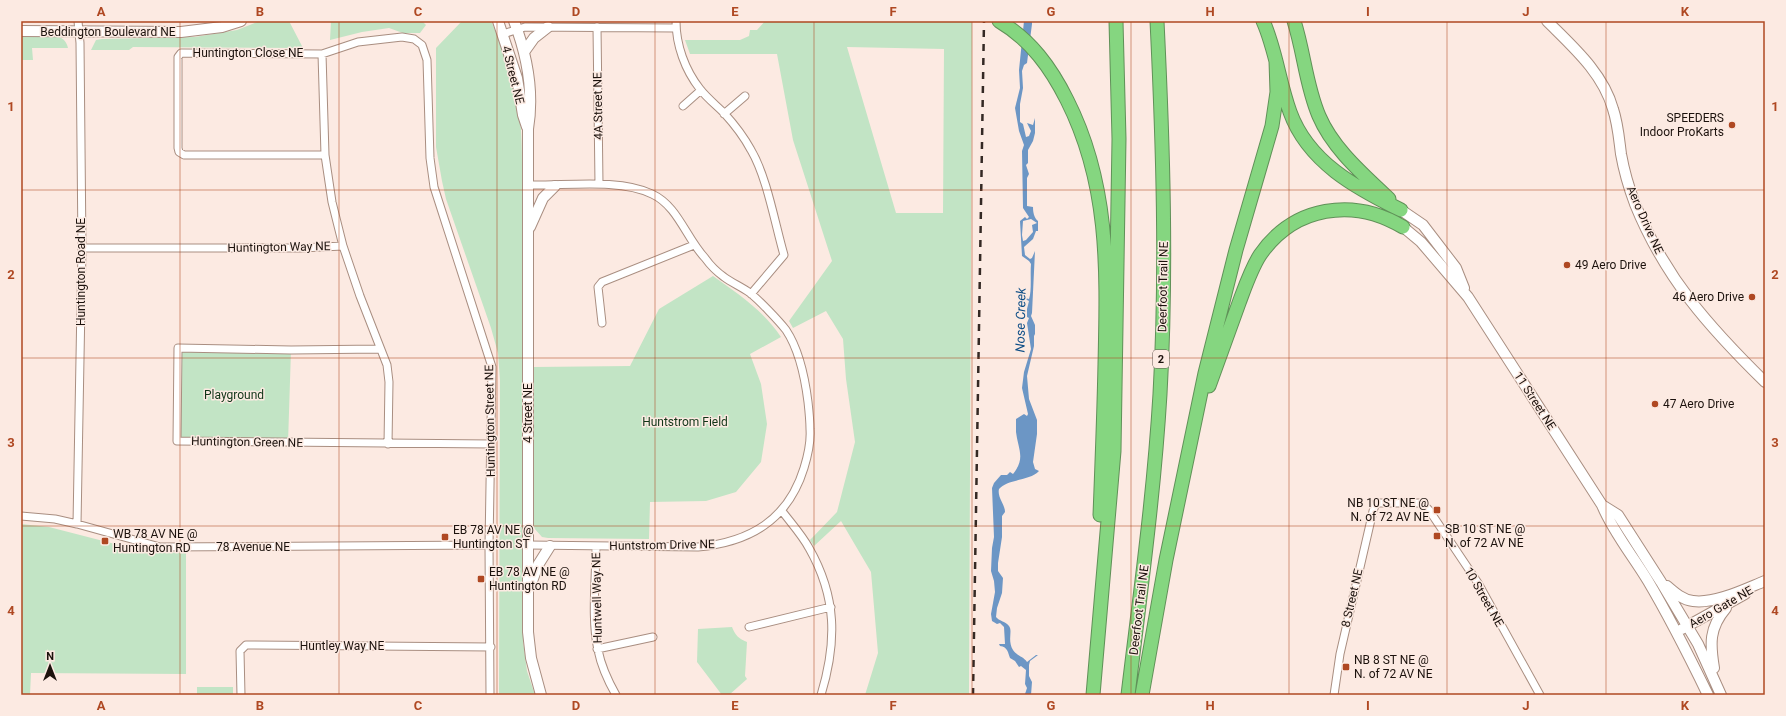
<svg xmlns="http://www.w3.org/2000/svg" width="1786" height="716" font-family="Roboto,sans-serif">
	<style>
		.green { fill: #c2e4c5; fill-rule: evenodd }
		.water { fill: #6c96c5; fill-rule: evenodd }
		.lines { fill: none; stroke-linecap: round; stroke-linejoin: round }
		.street-casing { stroke: #a98e81; stroke-width: 9 }
		.secondary-casing { stroke: #a98e81; stroke-width: 12 }
		.highway-casing { stroke: #609158; stroke-width: 15 }
		.street { stroke: #fff; stroke-width: 7 }
		.secondary { stroke: #fff; stroke-width: 10 }
		.highway { stroke: #85d680; stroke-width: 13 }
		.rail { stroke: #342924; stroke-width: 2.5; stroke-dasharray: 7 7; stroke-linecap: butt }
		.grid { fill: none; stroke: #af4822; stroke-width: 1; stroke-opacity: 0.55 }
		.poi-dot { fill: #af4822; stroke: #fceae2; stroke-width: 1.5 }
		.labels { text-anchor: middle; stroke-width: 3; stroke-linejoin: round; paint-order: stroke }
		.shield { fill: #fceae2; stroke: #5f534d; stroke-width: 1 }
		.shield-label { font-size: 11px; font-weight: bold; fill: #1c120d }
		.street-label { font-size: 12px; fill: #1c120d; stroke: #fceae2 }
		.poi-label { font-size: 12px; fill: #1c120d; stroke: #fceae2; text-anchor: start }
		.park-label { font-size: 12px; fill: #103517; stroke: #fceae2 }
		.water-label { font-size: 13px; font-style: italic; fill: #0d4d86; stroke: #fceae2 }
		.neatline { fill: none; stroke: #af4822; stroke-width: 1.5 }
		.grid-label { font-size: 13px; text-anchor: middle; font-weight: bold; fill: #af4822 }
	</style>
	<rect width="100%" height="100%" fill="#fceae2"/>
	<path class="green" d="M260,21H289L303,48L133,47L129,50H91L96,40L102,39L195,37L237,30Z
		M331,21H422L426,25L420,33H403L389,28L362,32L330,40Z
		M462,21H491C504,48 518,100 521,130C522,145 522,161 522,176L523,641L527,671L535,695H499L500,380L498,353L491,328L446,199L442,181L436,147V48Z
		M765,21H972L969,695H865L878,653L871,572L841,521L814,546L810,540L837,512L855,442L846,379L843,339L826,311L793,328L789,321L832,261L793,140L777,54H690L685,40H740L749,36L750,30H757ZM847,47L944,49L943,213H896Z
		M21,35C37,35 64,29 68,48H32L33,60H21Z
		M713,276C738,294 763,310 781,337L750,354L761,384L767,424L761,462L736,492L706,501L650,502L649,539L548,538L542,537L534,528V367L630,366L659,309Z
		M178,348L291,350L288,443L177,441Z
		M21,524L49,527L146,552L186,553V674L31,673L30,695H21Z
		M732,627C735,635 739,639 747,642L745,676L747,679L729,695H722L697,662L698,629Z
		M197,687H233V695H197Z"/>
	<path class="water" d="M1024,21H1032V24L1027,63L1024,65L1022,71L1023,88L1020,104V122L1023,124L1026,137L1029,136L1031,131L1027,123L1033,125L1035,118V133L1033,141L1028,150V163L1026,165L1029,174L1027,178V206L1033,207C1033,212 1034,218 1038,221V231H1036L1033,239L1024,247L1025,255L1030,259L1032,258L1035,251L1032,313L1031,316L1035,325V334L1034,336V346L1027,376L1029,399L1037,420V434L1033,462L1035,469L1039,471C1030,481 1007,479 999,489C997,497 1005,504 1005,512L1002,516V537L998,563V571L1003,578L1002,593L997,608L996,617C999,621 1005,621 1009,626C1013,631 1007,640 1013,650C1017,656 1024,657 1027,662L1036,655H1038L1030,661L1029,665V676L1032,682L1031,695L1025,694L1027,688L1025,684L1026,670L1021,666L1019,667L1015,661L1010,658C1008,653 1008,647 1000,646L999,644H1005L1004,627L1000,623L997,624L992,621L991,614L995,592L994,581L991,571L992,548L994,537L992,488L994,483L1001,475H1007L1010,472L1013,474C1026,458 1018,449 1016,432C1016,428 1016,423 1016,419L1024,414L1027,416L1028,414L1022,388L1024,372L1031,349L1027,323L1029,318L1027,317V309L1029,301L1021,297L1029,299C1032,290 1030,274 1031,264L1029,261L1022,256L1020,221L1025,217L1027,219L1029,217L1023,208L1022,151L1024,145L1019,131L1015,108L1020,88L1019,70ZM1031,219L1037,223L1032,225L1033,232L1026,240L1023,241L1022,235L1023,221Z"/>
	<g class="lines">
		<g class="street-casing">
			<path id="street" d="M676,21C676,45 685,70 700,89C707,98 716,105 724,113C734,124 744,137 751,150C767,177 775,224 784,255L751,294
				M597,27L599,184
				M503,34L525,27L676,28
				M322,54L325,155L332,202L343,246
				M683,106L701,90
				M724,114L745,96
				M325,155H184L179,152L178,148V57L181,53L322,54L358,42L402,37L414,39L422,45L427,60L430,158L434,187L492,367L489,545L490,695
				M82,248H301L343,246L360,296L387,365L389,382L388,444
				M602,323L598,287L602,282L694,245
				M379,349L291,350L178,348L177,441L491,444
				M782,511C791,523 802,535 809,548C837,597 837,642 821,695
				M21,516L55,519L77,524L160,547L489,545
				M77,524L82,248L80,43L78,21
				M528,545L698,547C750,542 788,520 804,468C808,455 811,442 810,429C810,420 809,411 808,402C805,378 800,351 786,330C779,321 759,300 750,293C742,287 732,283 724,277C717,272 710,265 705,258C686,238 678,206 652,194C620,178 564,186 529,185
				M596,546C596,578 591,619 598,650C601,665 608,681 616,695
				M749,627L831,607
				M597,649L653,637
				M241,695L240,651L246,645L491,647
				M1334,695L1340,654L1373,511L1376,503H1422L1429,510L1478,583L1540,695"/>
		</g>
		<g class="secondary-casing">
			<path id="secondary" d="M498,21L517,78L523,115L527,127
				M514,21C527,55 534,93 528,129V632L531,658L541,695
				M1547,21C1573,47 1603,73 1613,109C1618,124 1619,139 1621,154C1624,171 1629,188 1635,204C1665,278 1709,327 1765,382
				M21,31L181,32L222,27L241,21
				M524,52L534,38L548,27
				M1401,210L1423,225L1456,268L1464,288
				M530,227L543,198L555,186
				M1403,227L1421,242L1468,297L1602,505C1613,532 1633,556 1648,581C1670,618 1689,656 1708,695
				M1602,505L1618,515L1661,582L1698,644L1721,695
				M531,584L538,565L550,546
				M1667,586C1675,593 1683,600 1693,601C1715,604 1745,589 1765,581
				M1682,629L1745,594
				M1714,668C1710,644 1709,628 1726,608"/>
		</g>
		<g class="highway-casing">
			<path id="highway" d="M999,21C1031,40 1051,68 1067,100C1110,185 1107,271 1105,364C1104,414 1102,464 1100,515
				M1263,21C1276,50 1279,82 1290,112C1308,162 1356,188 1401,210
				M1294,21C1304,52 1306,86 1319,116C1333,149 1364,175 1389,199
				M1209,386C1219,358 1229,330 1239,303C1245,287 1251,269 1260,255C1294,206 1353,197 1403,227
				M1093,695L1114,451L1119,139L1116,21
				M1128,695C1140,595 1154,495 1160,394C1167,270 1163,145 1157,21
				M1142,695L1166,560L1205,373L1236,250L1272,126L1277,92L1276,61"/>
		</g>
		<use href="#street" class="street"/>
		<use href="#secondary" class="secondary"/>
		<use href="#highway" class="highway"/>
		<path class="rail" d="M973,695L984,21"/>
	</g>
	<path class="grid" d="M180,21V695M339,21V695M497,21V695M655,21V695M814,21V695M972,21V695M1131,21V695M1289,21V695M1447,21V695M1606,21V695M21,190H1765M21,358H1765M21,526H1765"/>
	<g class="poi-dot">
		<circle cx="1732" cy="125" r="4"/>
		<circle cx="1567" cy="265" r="4"/>
		<circle cx="1752" cy="297" r="4"/>
		<circle cx="1655" cy="404" r="4"/>
		<rect x="1433" y="506" width="8" height="8" rx="2"/>
		<rect x="1433" y="532" width="8" height="8" rx="2"/>
		<rect x="441" y="533" width="8" height="8" rx="2"/>
		<rect x="101" y="537" width="8" height="8" rx="2"/>
		<rect x="477" y="575" width="8" height="8" rx="2"/>
		<rect x="1342" y="663" width="8" height="8" rx="2"/>
	</g>
	<g class="labels">
		<rect class="shield" x="1153" y="350" width="16" height="18" rx="3"/>
		<g class="shield-label">
			<text x="1161" y="363">2</text>
		</g>
		<g class="street-label">
			<text x="108" y="36">Beddington Boulevard NE</text>
			<text x="248" y="57">Huntington Close NE</text>
			<text transform="translate(513 75) rotate(76)" y="4">4 Street NE</text>
			<text transform="translate(598 106) rotate(-91)" y="4">4A Street NE</text>
			<text transform="translate(1645 220) rotate(66)" y="4">Aero Drive NE</text>
			<text transform="translate(279 247) rotate(-1)" y="4">Huntington Way NE</text>
			<text transform="translate(81 272) rotate(-90)" y="4">Huntington Road NE</text>
			<text transform="translate(1163 287) rotate(-89)" y="4">Deerfoot Trail NE</text>
			<text transform="translate(1535 401) rotate(57)" y="4">11 Street NE</text>
			<text transform="translate(528 413) rotate(-90)" y="4">4 Street NE</text>
			<text transform="translate(490 421) rotate(-91)" y="4">Huntington Street NE</text>
			<text transform="translate(247 442) rotate(1)" y="4">Huntington Green NE</text>
			<text transform="translate(662 545) rotate(-1)" y="4">Huntstrom Drive NE</text>
			<text x="253" y="551">78 Avenue NE</text>
			<text transform="translate(1484 597) rotate(60)" y="4">10 Street NE</text>
			<text transform="translate(597 598) rotate(-91)" y="4">Huntwell Way NE</text>
			<text transform="translate(1352 598) rotate(-77)" y="4">8 Street NE</text>
			<text transform="translate(1721 607) rotate(-30)" y="4">Aero Gate NE</text>
			<text transform="translate(1139 610) rotate(-83)" y="4">Deerfoot Trail NE</text>
			<text x="342" y="650">Huntley Way NE</text>
		</g>
		<g class="poi-label">
			<text x="1724" y="122" text-anchor="end">SPEEDERS<tspan x="1724" dy="14">Indoor ProKarts</tspan></text>
			<text x="1575" y="269">49 Aero Drive</text>
			<text x="1744" y="301" text-anchor="end">46 Aero Drive</text>
			<text x="1663" y="408">47 Aero Drive</text>
			<text x="1429" y="507" text-anchor="end">NB 10 ST NE @<tspan x="1429" dy="14">N. of 72 AV NE</tspan></text>
			<text x="1445" y="533">SB 10 ST NE @<tspan x="1445" dy="14">N. of 72 AV NE</tspan></text>
			<text x="453" y="534">EB 78 AV NE @<tspan x="453" dy="14">Huntington ST</tspan></text>
			<text x="113" y="538">WB 78 AV NE @<tspan x="113" dy="14">Huntington RD</tspan></text>
			<text x="489" y="576">EB 78 AV NE @<tspan x="489" dy="14">Huntington RD</tspan></text>
			<text x="1354" y="664">NB 8 ST NE @<tspan x="1354" dy="14">N. of 72 AV NE</tspan></text>
		</g>
		<g class="park-label">
			<text x="234" y="399">Playground</text>
			<text x="685" y="426">Huntstrom Field</text>
		</g>
		<g class="water-label">
			<text transform="translate(1020 320) rotate(-89)" y="5">Nose Creek</text>
		</g>
	</g>
	<rect width="1786" height="716" fill="none" stroke="#fceae2" stroke-width="44"/>
	<g transform="translate(50 666)" stroke="#fceae2" stroke-width="3" paint-order="stroke">
	<path d="M0-3L7 15L0 10L-7 15Z" fill="#1c120d"/>
	<text y="-6" font-size="11" font-weight="bold" text-anchor="middle" fill="#1c120d">N</text>
	</g>
	<rect x="22" y="22" width="1742" height="672" class="neatline"/>
	<g class="grid-label">
		<text x="101" y="16">A</text>
		<text x="260" y="16">B</text>
		<text x="418" y="16">C</text>
		<text x="576" y="16">D</text>
		<text x="735" y="16">E</text>
		<text x="893" y="16">F</text>
		<text x="1051" y="16">G</text>
		<text x="1210" y="16">H</text>
		<text x="1368" y="16">I</text>
		<text x="1526" y="16">J</text>
		<text x="1685" y="16">K</text>
		<text x="11" y="111">1</text>
		<text x="1775" y="111">1</text>
		<text x="11" y="279">2</text>
		<text x="1775" y="279">2</text>
		<text x="11" y="447">3</text>
		<text x="1775" y="447">3</text>
		<text x="11" y="615">4</text>
		<text x="1775" y="615">4</text>
		<text x="101" y="710">A</text>
		<text x="260" y="710">B</text>
		<text x="418" y="710">C</text>
		<text x="576" y="710">D</text>
		<text x="735" y="710">E</text>
		<text x="893" y="710">F</text>
		<text x="1051" y="710">G</text>
		<text x="1210" y="710">H</text>
		<text x="1368" y="710">I</text>
		<text x="1526" y="710">J</text>
		<text x="1685" y="710">K</text>
	</g>
</svg>
